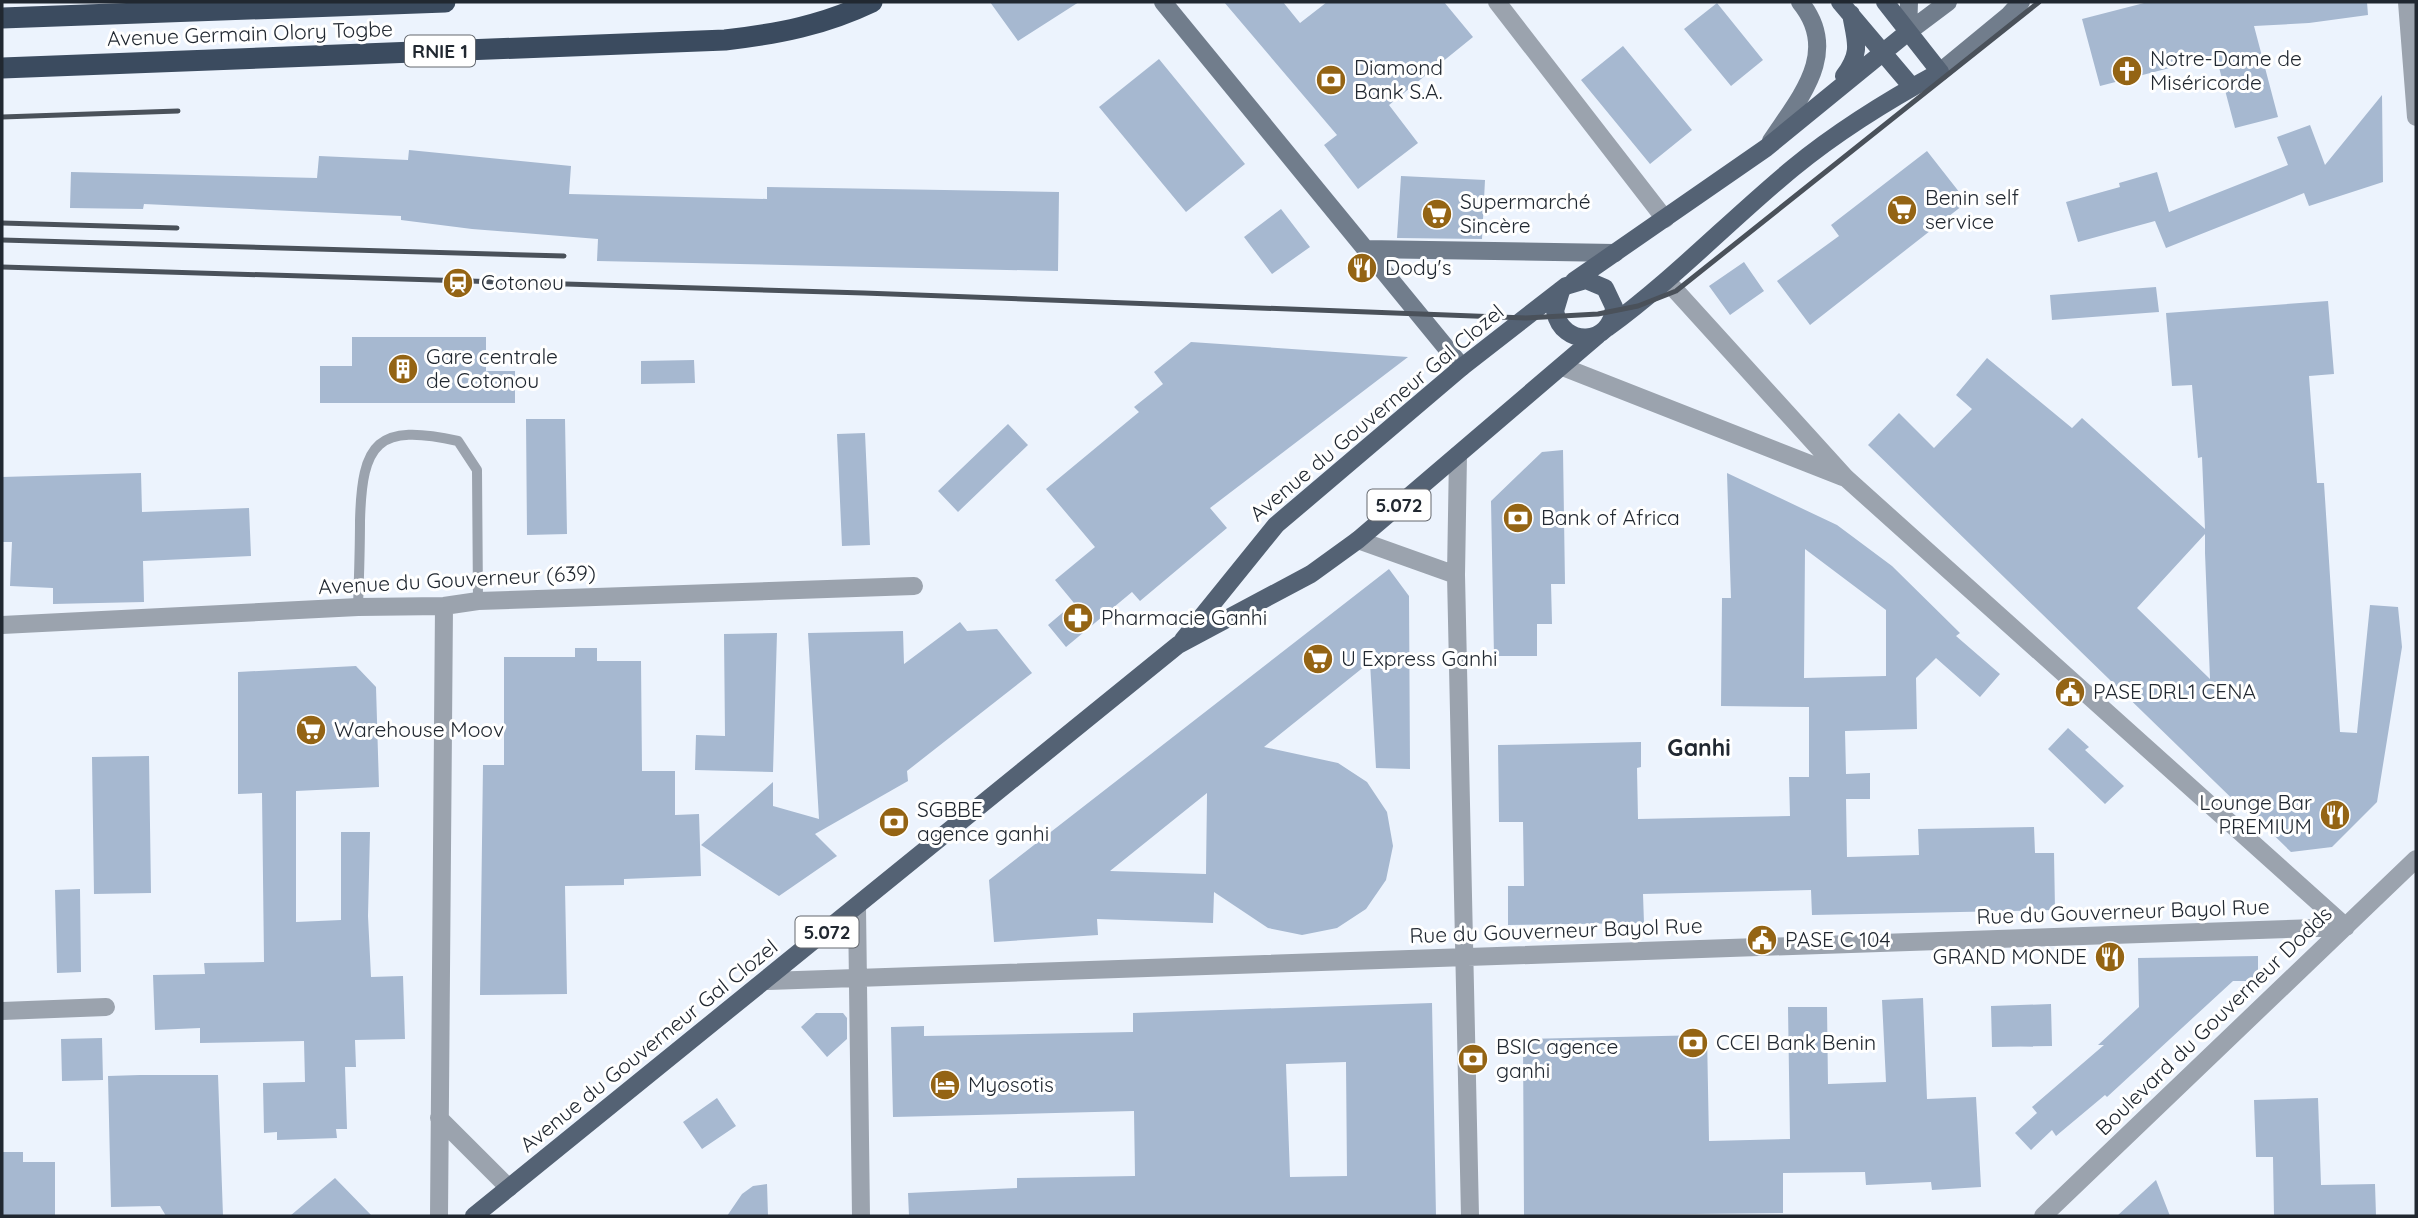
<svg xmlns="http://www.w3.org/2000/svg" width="2418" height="1218" font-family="Quicksand,sans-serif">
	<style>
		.building { fill: #a6b8d0; fill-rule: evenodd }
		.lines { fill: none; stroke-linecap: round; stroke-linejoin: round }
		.lane { stroke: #9ba3ae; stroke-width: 10 }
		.street { stroke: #9ba3ae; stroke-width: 18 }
		.secondary { stroke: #717d8c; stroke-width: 18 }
		.primary { stroke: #546274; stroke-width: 18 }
		.highway { stroke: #3b4b5f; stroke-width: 21 }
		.rail { stroke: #4a515a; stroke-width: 5 }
		.labels { text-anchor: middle; stroke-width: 6; stroke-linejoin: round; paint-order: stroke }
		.shield { fill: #fff; stroke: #64686f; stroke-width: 2 }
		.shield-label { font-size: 19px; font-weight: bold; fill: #212831 }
		.street-label { font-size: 21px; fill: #212831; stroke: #fff }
		.poi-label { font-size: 21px; fill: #212831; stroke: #fff; text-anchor: start }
		.neighbourhood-label { font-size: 23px; font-weight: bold; fill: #212831; stroke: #fff }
	</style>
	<rect width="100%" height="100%" fill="#ecf3fd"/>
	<path class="building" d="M990,2H1079L1018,41Z
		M1224,2H1283L1300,23L1327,2H1444L1473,37L1389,105L1418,143L1358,189L1324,145L1337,135Z
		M2148,2H2367L2368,15L2309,23L2254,26L2278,117L2235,128L2216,56L2100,86L2082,19Z
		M1717,3L1763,60L1731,86L1684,29Z
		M1623,46L1692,130L1650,164L1581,80Z
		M1159,59L1245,164L1186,212L1099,107Z
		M2382,95L2383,182L2309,206L2304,193L2166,248L2155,221L2078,242L2066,202L2120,187L2119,183L2157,172L2169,212L2288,165L2277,137L2310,125L2325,165Z
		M409,150L571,166L569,194L767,199V187L1059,192L1058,271L597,261L598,239L472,229L401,220V216L144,204L143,209L70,208L71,172L317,178L319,156L408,160Z
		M1927,151L1967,202L1810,325L1777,281L1839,236L1831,225Z
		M1401,176L1485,180L1482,239L1397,238Z
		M1281,209L1310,247L1272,274L1244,237Z
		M1744,262L1764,291L1730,315L1709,286Z
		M2156,287L2159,312L2052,320L2050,295Z
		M2328,301L2334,374L2309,376L2317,483H2324L2340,732L2357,733L2370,605L2398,607L2402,647L2377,802L2332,847L2291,852L2252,814L2250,816L1868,445L1899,413L1934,448L1972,409L1956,395L1987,358L2072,428L2082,418L2205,529L2202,457L2198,458L2192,385L2172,386L2166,313ZM2205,534V553L2210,679L2137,608Z
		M352,337H486V371H515V403H320V366H352Z
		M1191,342L1408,357L1210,508L1227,528L1140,601L1132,592L1066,647L1048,625L1074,603L1055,580L1095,547L1046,489L1139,412L1134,407L1163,384L1154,372Z
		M694,360L695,383L641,384V361Z
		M526,419H565L567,534L527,535Z
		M1008,424L1028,445L958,512L938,491Z
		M865,433L870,545L842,546L837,434Z
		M1563,450L1565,584H1551L1552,624H1537V656H1494L1491,501L1542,452Z
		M141,473L142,512L249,508L251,556L143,561L144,602L53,604V588L10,586L12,542H2V477Z
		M1727,473L1837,525L1892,566L1960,633L1956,636L2000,674L1980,697L1936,658L1916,678L1917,729L1845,731L1846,774L1870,773V799H1846L1847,857L1919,855L1918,829L2034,827L2035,853H2054L2055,910L1812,915L1811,890L1643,894L1644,923L1508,925V886H1524L1523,822H1499L1498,745L1641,742V767L1637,768L1638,819L1790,816L1789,777H1809V707L1721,706L1722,598H1731ZM1805,549L1886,610V676L1804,678Z
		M1389,569L1409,596L1410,769L1376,768L1370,662L1264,747L1338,763L1367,782L1387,812L1393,846L1386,880L1366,909L1337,928L1302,935L1268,928L1214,892L1213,923L1097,919L1098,935L994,942L989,880ZM1207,793L1206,874L1110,871Z
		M960,622L967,631L997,629L1032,673L907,771L908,781L815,834L837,856L779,896L701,845L773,782V806L819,819L808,633L903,631L904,664Z
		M777,633L773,772L695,770L696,735L725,736L724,634Z
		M575,648H597V661H641L642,771H675V815L699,814L701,876L624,879V885L565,886L567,994L480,995L483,765H504V657H575Z
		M356,666L376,687L379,787L296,791V922L341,920V832H370L368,916L371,977L403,976L405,1039L355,1040L356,1067H345L347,1129H336L337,1138L277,1140V1132L264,1133L263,1083L305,1082L304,1041L200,1043V1028L155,1030L153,975L205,974L204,963L264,962L262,793L238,794V672Z
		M2068,728L2089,747L2085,750L2124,786L2105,804L2048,749Z
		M149,756L151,893L94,894L92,757Z
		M80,889L81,972L57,973L55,890Z
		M2258,956V981H2233L2107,1097L2105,1095L2056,1136L2052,1130L2031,1150L2015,1133L2037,1113L2032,1107L2104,1045H2098L2139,1007L2138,958Z
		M1923,998L1927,1099L1976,1097L1981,1187L1932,1190L1931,1182L1866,1185L1865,1172L1783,1173V1213L1524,1216L1523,1039L1707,1035L1709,1141L1790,1139L1788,1007H1827L1828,1084L1886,1082L1882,1000Z
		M1432,1003L1436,1216H909L908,1193L1017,1188V1178L1135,1176L1134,1111L893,1117L891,1027L924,1026V1036L1133,1032V1013ZM1346,1062L1347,1176L1290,1177L1286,1064Z
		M2051,1004L2052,1046L1992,1047L1991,1006Z
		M816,1013H843L847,1018V1039L827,1057L801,1027Z
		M102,1038L103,1080L62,1081L61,1039Z
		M140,1075H218L223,1216H166L160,1206L111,1207L108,1076Z
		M717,1098L736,1126L702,1149L683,1122Z
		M2318,1098L2321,1185L2375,1184L2376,1216H2274L2273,1157H2256L2254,1100Z
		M2,1152H23V1162H55V1216H2Z
		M335,1178L372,1216H290Z
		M2156,1180L2170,1216H2117Z
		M767,1184L768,1216H727L742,1194L753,1186Z"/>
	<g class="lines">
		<path class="lane" d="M358,607C359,578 360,549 360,521C362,442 377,423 458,441L477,470L478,601"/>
		<path class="street" d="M1497,2L1665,219
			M2407,2L2416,117
			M1667,281L1846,478L2346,927
			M1563,367L1843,477
			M1458,455L1456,575L1470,1216
			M1358,540L1456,575
			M2,625L358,607L444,606L478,601L914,586
			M857,907L861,1216
			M768,981L2346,927
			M2,1011L106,1007
			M439,1118L509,1188
			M439,1216L444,606
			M2043,1216L2416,859"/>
		<path class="secondary" d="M1163,2L1462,367
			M1908,32L1948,2
			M1908,32L1909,2
			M1940,72L2008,16L2021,2
			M1771,141C1800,97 1841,52 1800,2
			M1365,249L1615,253"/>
		<path class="primary" d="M1840,2L1912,87
			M1844,76C1862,52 1856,42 1851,14
			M1574,281L1766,148L1908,32
			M1607,328C1673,280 1730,220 1793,168C1838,131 1890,99 1940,72L1885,2
			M1183,640L1276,525L1462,367L1566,286L1586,280L1605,288L1614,307C1612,346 1562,348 1555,311L1561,291
			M474,1216L1178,645L1311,574L1358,540L1598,335"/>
		<path class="highway" d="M2,18L445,2
			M2,68L725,40C778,34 824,25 872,2"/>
		<path class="rail" d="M2,117L178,111
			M2,223L177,228
			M2,240L564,256
			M2,267L864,293L1526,318L1598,314L1638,306L1676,291L2039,2"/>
	</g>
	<defs>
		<g id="church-disc" transform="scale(1.575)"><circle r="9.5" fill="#946414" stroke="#fff"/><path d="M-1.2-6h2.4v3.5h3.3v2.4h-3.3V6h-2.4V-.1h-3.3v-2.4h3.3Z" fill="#fff"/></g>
		<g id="bank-disc" transform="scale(1.575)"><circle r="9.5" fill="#946414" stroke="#fff"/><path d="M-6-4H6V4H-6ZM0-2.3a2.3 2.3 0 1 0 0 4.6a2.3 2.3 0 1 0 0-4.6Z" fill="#fff"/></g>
		<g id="supermarket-disc" transform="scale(1.575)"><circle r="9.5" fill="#946414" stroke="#fff"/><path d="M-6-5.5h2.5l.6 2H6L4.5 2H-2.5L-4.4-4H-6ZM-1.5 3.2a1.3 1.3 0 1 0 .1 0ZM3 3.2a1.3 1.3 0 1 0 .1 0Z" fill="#fff"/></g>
		<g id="restaurant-disc" transform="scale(1.575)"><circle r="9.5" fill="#946414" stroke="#fff"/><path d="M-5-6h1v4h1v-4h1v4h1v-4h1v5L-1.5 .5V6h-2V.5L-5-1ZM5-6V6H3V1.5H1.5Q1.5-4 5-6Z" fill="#fff"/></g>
		<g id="station-disc" transform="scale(1.575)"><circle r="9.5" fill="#946414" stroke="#fff"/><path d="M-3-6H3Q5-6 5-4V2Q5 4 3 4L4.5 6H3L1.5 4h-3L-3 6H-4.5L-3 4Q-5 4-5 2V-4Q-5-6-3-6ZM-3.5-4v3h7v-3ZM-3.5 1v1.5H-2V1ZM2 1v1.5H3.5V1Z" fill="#fff"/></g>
		<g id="building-disc" transform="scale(1.575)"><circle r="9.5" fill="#946414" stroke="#fff"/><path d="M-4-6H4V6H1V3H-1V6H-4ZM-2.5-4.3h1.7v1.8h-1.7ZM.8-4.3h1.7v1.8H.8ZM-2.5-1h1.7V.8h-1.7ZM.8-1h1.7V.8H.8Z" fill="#fff"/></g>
		<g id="pharmacy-disc" transform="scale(1.575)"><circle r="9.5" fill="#946414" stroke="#fff"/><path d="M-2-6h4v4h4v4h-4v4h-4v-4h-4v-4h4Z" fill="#fff"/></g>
		<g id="civic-disc" transform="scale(1.575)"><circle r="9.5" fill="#946414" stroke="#fff"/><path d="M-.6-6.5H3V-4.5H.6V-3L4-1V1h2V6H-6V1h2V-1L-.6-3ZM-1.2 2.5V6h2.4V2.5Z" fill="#fff"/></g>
		<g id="hotel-disc" transform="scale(1.575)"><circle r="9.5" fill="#946414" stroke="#fff"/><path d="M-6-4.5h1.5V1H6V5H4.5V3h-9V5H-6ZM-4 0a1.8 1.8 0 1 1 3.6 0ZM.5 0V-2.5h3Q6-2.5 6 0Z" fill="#fff"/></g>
	</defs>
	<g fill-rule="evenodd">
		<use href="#church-disc" x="2127" y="71"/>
		<use href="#bank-disc" x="1331" y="80"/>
		<use href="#supermarket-disc" x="1902" y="210"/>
		<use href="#supermarket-disc" x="1437" y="214"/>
		<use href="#restaurant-disc" x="1362" y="268"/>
		<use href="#station-disc" x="458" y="283"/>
		<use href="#building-disc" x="403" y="369"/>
		<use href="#bank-disc" x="1518" y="518"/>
		<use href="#pharmacy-disc" x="1078" y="618"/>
		<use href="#supermarket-disc" x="1318" y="659"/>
		<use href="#civic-disc" x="2070" y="692"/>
		<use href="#supermarket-disc" x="311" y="730"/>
		<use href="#restaurant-disc" x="2335" y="815"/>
		<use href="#bank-disc" x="894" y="822"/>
		<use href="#civic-disc" x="1762" y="940"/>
		<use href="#restaurant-disc" x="2110" y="957"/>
		<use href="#bank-disc" x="1693" y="1043"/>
		<use href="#bank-disc" x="1473" y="1059"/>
		<use href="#hotel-disc" x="945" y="1085"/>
	</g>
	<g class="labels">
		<g class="shield">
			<rect x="405" y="35.5" width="70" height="31" rx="5"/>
			<rect x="1367.5" y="489.5" width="63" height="31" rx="5"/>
			<rect x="795.5" y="916.5" width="63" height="31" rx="5"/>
		</g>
		<g class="shield-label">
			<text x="440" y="58">RNIE 1</text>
			<text x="1399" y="512">5.072</text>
			<text x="827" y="939">5.072</text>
		</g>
		<g class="street-label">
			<text transform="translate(250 34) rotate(-2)" y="7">Avenue Germain Olory Togbe</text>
			<text transform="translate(1377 413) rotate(-40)" y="7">Avenue du Gouverneur Gal Clozel</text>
			<text transform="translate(457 580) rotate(-3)" y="7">Avenue du Gouverneur (639)</text>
			<text transform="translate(2123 912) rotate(-2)" y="7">Rue du Gouverneur Bayol Rue</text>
			<text transform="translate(1556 931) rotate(-2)" y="7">Rue du Gouverneur Bayol Rue</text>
			<text transform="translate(2214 1021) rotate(-44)" y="7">Boulevard du Gouverneur Dodds</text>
			<text transform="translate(649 1046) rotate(-39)" y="7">Avenue du Gouverneur Gal Clozel</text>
		</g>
		<g class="poi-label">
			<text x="2150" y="66">Notre-Dame de<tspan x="2150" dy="24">Miséricorde</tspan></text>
			<text x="1354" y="75">Diamond<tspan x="1354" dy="24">Bank S.A.</tspan></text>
			<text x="1925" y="205">Benin self<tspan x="1925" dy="24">service</tspan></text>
			<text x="1460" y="209">Supermarché<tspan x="1460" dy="24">Sincère</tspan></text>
			<text x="1385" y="275">Dody's</text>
			<text x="481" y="290">Cotonou</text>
			<text x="426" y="364">Gare centrale<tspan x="426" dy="24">de Cotonou</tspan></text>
			<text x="1541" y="525">Bank of Africa</text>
			<text x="1101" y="625">Pharmacie Ganhi</text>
			<text x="1341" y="666">U Express Ganhi</text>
			<text x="2093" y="699">PASE DRL1 CENA</text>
			<text x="334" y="737">Warehouse Moov</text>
			<text x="2312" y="810" text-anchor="end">Lounge Bar<tspan x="2312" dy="24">PREMIUM</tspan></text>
			<text x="917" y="817">SGBBE<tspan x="917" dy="24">agence ganhi</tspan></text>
			<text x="1785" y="947">PASE C 104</text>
			<text x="2087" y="964" text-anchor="end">GRAND MONDE</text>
			<text x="1716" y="1050">CCEI Bank Benin</text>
			<text x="1496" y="1054">BSIC agence<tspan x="1496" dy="24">ganhi</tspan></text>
			<text x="968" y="1092">Myosotis</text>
		</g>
		<g class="neighbourhood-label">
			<text x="1699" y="756">Ganhi</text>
		</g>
	</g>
	<rect width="2418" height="1218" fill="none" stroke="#212831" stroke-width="7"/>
</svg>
